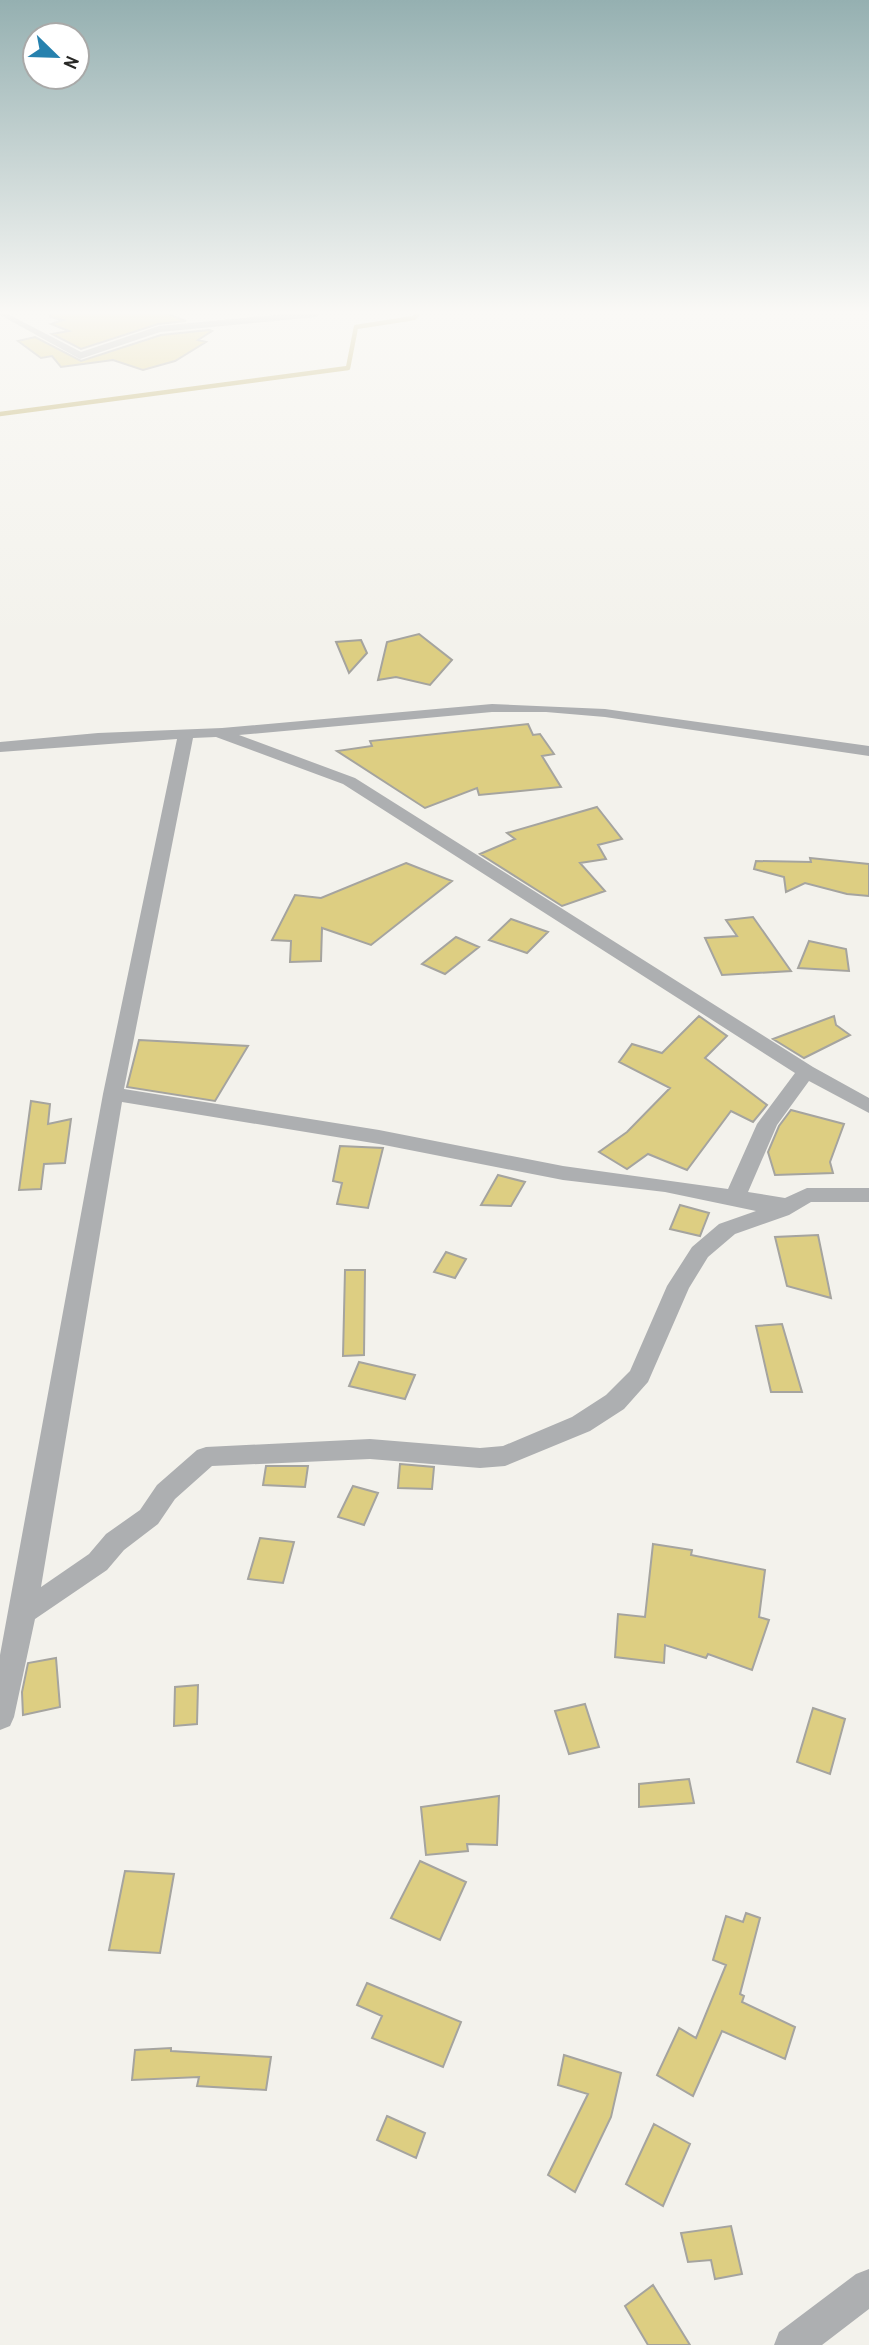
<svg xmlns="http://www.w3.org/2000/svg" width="869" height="2345" font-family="'Archivo Narrow',sans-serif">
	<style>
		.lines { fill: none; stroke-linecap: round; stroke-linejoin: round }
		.stream { stroke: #b9a95e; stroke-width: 4.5 }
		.building { fill: #ddce82; stroke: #a5a49f; stroke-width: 2 }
		.minor { fill: #adafb1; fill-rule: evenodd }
	</style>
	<rect width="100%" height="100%" fill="#f3f2ec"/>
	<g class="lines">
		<path class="stream" d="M0,414L348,368L356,327L414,318L421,310"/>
	</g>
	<path class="building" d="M51,310H158L186,321L158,324L81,349L52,334L69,331L51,324L63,320L50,317Z
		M209,330L212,331L198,340L206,342L175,361L143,370L113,360L61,367L52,356L41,358L18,341L35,337L81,361L161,335Z
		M419,634L452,660L430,685L396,677L378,680L387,642Z
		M361,640L367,653L349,673L336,642Z
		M528,724L533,735L540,734L554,754L542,756L561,787L479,795L477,788L425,808L337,751L372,746L370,741Z
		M597,807L622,839L598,845L606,859L580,863L605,891L562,906L480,854L515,839L507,833Z
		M810,858L869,864V896L847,894L805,883L786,892L784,877L754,869L756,861L811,862Z
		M406,863L452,881L371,945L322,928L321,961L290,962L291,941L272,940L295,895L321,898Z
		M753,917L791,971L722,975L705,938L737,936L726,920Z
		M511,919L548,932L527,953L489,940Z
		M456,937L479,947L445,974L422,964Z
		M809,941L846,949L849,971L798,968Z
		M699,1016L727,1036L705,1058L767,1105L753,1122L731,1111L687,1170L648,1154L627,1169L599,1152L627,1132L670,1088L619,1062L632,1044L662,1053Z
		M834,1016L836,1025L850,1035L804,1058L773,1039Z
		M139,1040L248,1046L215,1101L127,1087Z
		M31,1101L50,1104L48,1124L71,1119L65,1163L44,1164L41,1189L19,1190Z
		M791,1110L844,1124L830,1162L833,1173L775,1175L768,1152L779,1126Z
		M340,1146L383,1148L368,1208L337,1204L342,1183L333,1181Z
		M498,1175L525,1182L511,1206L481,1205Z
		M680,1205L709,1213L700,1236L670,1229Z
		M818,1235L831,1298L787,1286L775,1237Z
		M446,1252L466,1259L455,1278L434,1272Z
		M345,1270H365L364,1355L343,1356Z
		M782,1324L802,1392H771L756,1326Z
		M359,1362L415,1375L405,1399L349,1386Z
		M400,1464L434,1467L432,1489L398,1488Z
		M266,1466H308L305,1487L263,1485Z
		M353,1486L378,1493L364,1525L338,1517Z
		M260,1538L294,1542L283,1583L248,1579Z
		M653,1544L692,1550L691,1555L765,1570L759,1617L769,1620L752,1670L708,1654L706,1658L665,1645L664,1663L615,1657L618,1614L645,1617Z
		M56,1658L60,1707L23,1715L22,1692L28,1663Z
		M198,1685L197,1724L174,1726L175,1687Z
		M585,1704L599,1747L569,1754L555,1711Z
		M813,1708L845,1719L830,1774L797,1762Z
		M689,1779L694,1803L639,1807V1784Z
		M499,1796L497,1845L467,1844L468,1851L426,1855L421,1807Z
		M420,1861L466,1882L440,1940L391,1918Z
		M125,1871L174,1874L160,1953L109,1950Z
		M746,1913L760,1918L740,1994L744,1996L742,2002L795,2027L785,2059L722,2031L693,2096L657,2075L679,2028L696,2038L726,1965L713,1960L726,1916L743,1922Z
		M367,1983L461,2022L443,2067L372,2038L382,2016L357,2005Z
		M171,2048V2051L271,2057L266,2090L197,2086L199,2077L132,2080L135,2050Z
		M564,2055L621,2073L611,2117L575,2192L548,2175L588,2094L558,2085Z
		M387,2116L425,2133L416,2158L377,2140Z
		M654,2124L690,2144L663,2206L626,2184Z
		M731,2226L742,2274L715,2279L711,2260L688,2262L681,2233Z
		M653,2285L690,2345H648L625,2306Z"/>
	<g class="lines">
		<path class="minor" d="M0,310L81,352L159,326L328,310L316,317L160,332L80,359L0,315Z
			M492,704L605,709L869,746V756L605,717L546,712H492L239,735L355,778L813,1067L869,1098V1113L809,1081L777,1125L748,1192L785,1198L807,1188H869V1202H811L789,1215L735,1234L708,1257L689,1288L648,1382L624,1409L590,1431L505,1466L480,1468L370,1459L212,1466L175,1499L158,1524L124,1550L107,1570L35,1619L14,1717L10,1726L0,1730V1655L103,1094L177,739L0,752V742L98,733L222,728ZM216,737L343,784L795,1073L757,1124L728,1189L563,1166L379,1130L124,1089L193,738ZM122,1102L379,1144L563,1180L665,1192L756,1211L719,1224L692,1247L667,1286L630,1371L606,1395L572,1417L503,1446L480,1448L370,1439L206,1447L197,1450L157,1485L140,1510L106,1534L89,1554L41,1587Z
			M869,2269V2309L822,2345H774L779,2332L856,2274Z"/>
	</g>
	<linearGradient id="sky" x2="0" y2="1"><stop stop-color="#95b0b1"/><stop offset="0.49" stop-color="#faf9f6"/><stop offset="1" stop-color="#faf9f6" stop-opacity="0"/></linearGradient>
	<rect width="869" height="638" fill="url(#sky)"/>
	<g transform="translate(56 56) rotate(113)"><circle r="33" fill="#ffffff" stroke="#a9a9a8" stroke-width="2"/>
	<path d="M0-5L12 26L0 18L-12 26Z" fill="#2681ae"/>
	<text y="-10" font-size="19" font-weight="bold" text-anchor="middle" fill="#282826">N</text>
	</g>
</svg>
